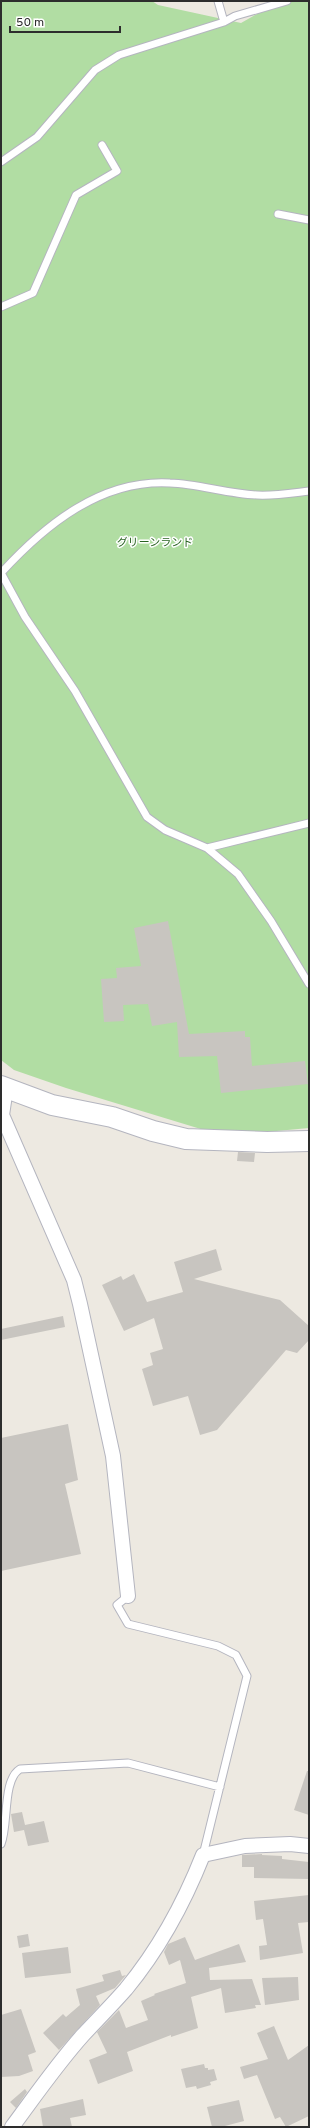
<svg xmlns="http://www.w3.org/2000/svg" width="310" height="2128" font-family="Overpass,'Noto Sans JP',sans-serif">
	<style>
		.green { fill: #b1dda3 }
		.building { fill: #c8c5c0 }
		.lines { fill: none; stroke-linecap: round; stroke-linejoin: round }
		.lane-casing { stroke: #b4b5bf; stroke-width: 9 }
		.street-casing { stroke: #b4b5bf; stroke-width: 16 }
		.secondary-casing { stroke: #b4b5bf; stroke-width: 22 }
		.lane { stroke: #fff; stroke-width: 7 }
		.street { stroke: #fff; stroke-width: 14 }
		.secondary { stroke: #fff; stroke-width: 20 }
		.labels { text-anchor: middle; stroke-width: 3; stroke-linejoin: round; paint-order: stroke }
		.park-label { font-size: 11px; fill: #296422; stroke: #fff }
	</style>
	<rect width="100%" height="100%" fill="#ede9e1"/>
	<path class="green" d="M1,1H152L158,5L241,23L280,1H309V1128L255,1133L204,1130L66,1088L14,1070L1,1060Z"/>
	<path class="building" d="M168,921L189,1034L245,1031V1037H250L252,1066L305,1061L308,1084L221,1093L217,1056L179,1057L177,1022L152,1026L148,1004L123,1005L124,1021L104,1022L101,979L117,978L116,968L141,966L134,928Z
		M238,1152L255,1153L254,1162L237,1161Z
		M216,1249L222,1270L194,1279L280,1300L309,1326V1340L297,1353L286,1350L217,1430L200,1435L188,1396L153,1406L142,1369L153,1365L150,1353L163,1349L154,1318L124,1331L102,1285L121,1276L123,1280L134,1274L147,1302L183,1292L174,1262Z
		M63,1316L65,1327L1,1340V1329Z
		M68,1424L78,1480L65,1484L81,1554L1,1571V1438Z
		M307,1771H309V1815L294,1810Z
		M22,1812L25,1825L44,1821L49,1842L28,1846L24,1830L14,1832L11,1814Z
		M262,1854V1855L282,1856V1859L309,1862V1879L254,1878V1867H242V1855Z
		M309,1895V1922L298,1923L303,1953L260,1960L259,1946L267,1945L263,1919L256,1920L254,1901Z
		M28,1934L30,1946L19,1948L17,1936Z
		M185,1937L195,1960L239,1944L246,1962L209,1968L210,1980L252,1979L261,2005H255L256,2008L225,2013L221,1988L191,1997L198,2028L171,2037V2035L127,2052L133,2071L98,2084L89,2060L107,2053L97,2032L119,2010L126,2028L148,2020L141,2001L155,1995L154,1994L186,1983L180,1960L169,1965L164,1952L168,1944Z
		M68,1947L71,1973L25,1978L22,1953Z
		M120,1970L122,1976L126,1975L115,1988L96,1996L100,2005L59,2050L43,2033L63,2014L66,2017L80,2005L76,1989L104,1981L102,1975Z
		M298,1977L299,2000L265,2005L262,1978Z
		M21,2009L36,2052L28,2055L33,2071L19,2076L1,2077V2015Z
		M274,2026L288,2060L309,2045V2116L286,2127L280,2117L275,2119L257,2075L244,2079L240,2067L268,2059L257,2033Z
		M204,2064L205,2068H208V2070L214,2069L217,2080L210,2082L211,2085L197,2089L196,2086L186,2088L181,2069Z
		M25,2089L27,2092L16,2108L10,2102Z
		M83,2099L86,2115L70,2118L72,2127H43L40,2109Z
		M239,2100L244,2121L221,2127H212L207,2107Z"/>
	<g class="lines">
		<g class="lane-casing">
			<path id="lane" d="M218,1L224,22
				M1,162L37,137L95,70L119,55L224,22L235,16L287,1
				M278,214L309,220
				M1,307L33,293L76,195L117,171L102,145
				M309,491C292,493 274,496 257,495C228,494 199,484 170,483C101,479 45,525 1,573L25,617L75,691L147,817L165,830L207,848L238,874L271,921L309,984
				M207,848L309,823
				M128,1596L117,1605L128,1624L218,1646L236,1655L247,1676L203,1855
				M1,1844C9,1824 2,1780 20,1769L128,1763L220,1787"/>
		</g>
		<g class="street-casing">
			<path id="street" d="M6,1088L2,1115L74,1280L80,1304L113,1456L128,1596
				M12,2127C35,2096 57,2064 83,2035C97,2020 112,2005 126,1989C159,1949 184,1903 203,1855L245,1846L290,1844L309,1846"/>
		</g>
		<g class="secondary-casing">
			<path id="secondary" d="M1,1086L52,1105L112,1117L153,1131L186,1139L267,1142L309,1141"/>
		</g>
		<use href="#lane" class="lane"/>
		<use href="#street" class="street"/>
		<use href="#secondary" class="secondary"/>
	</g>
	<g class="labels">
		<g class="park-label">
			<text x="155" y="546">グリーンランド</text>
		</g>
	</g>
	<rect width="310" height="2128" fill="none" stroke="#2d2d2d" stroke-width="4"/>
	<path d="M10 26v6h110v-6" fill="none" stroke="#2d2d2d" stroke-width="2"/>
	<text x="16" y="26" font-size="12" fill="#2d2d2d" stroke="#ffffff" stroke-width="3" paint-order="stroke">50 m</text>
</svg>
